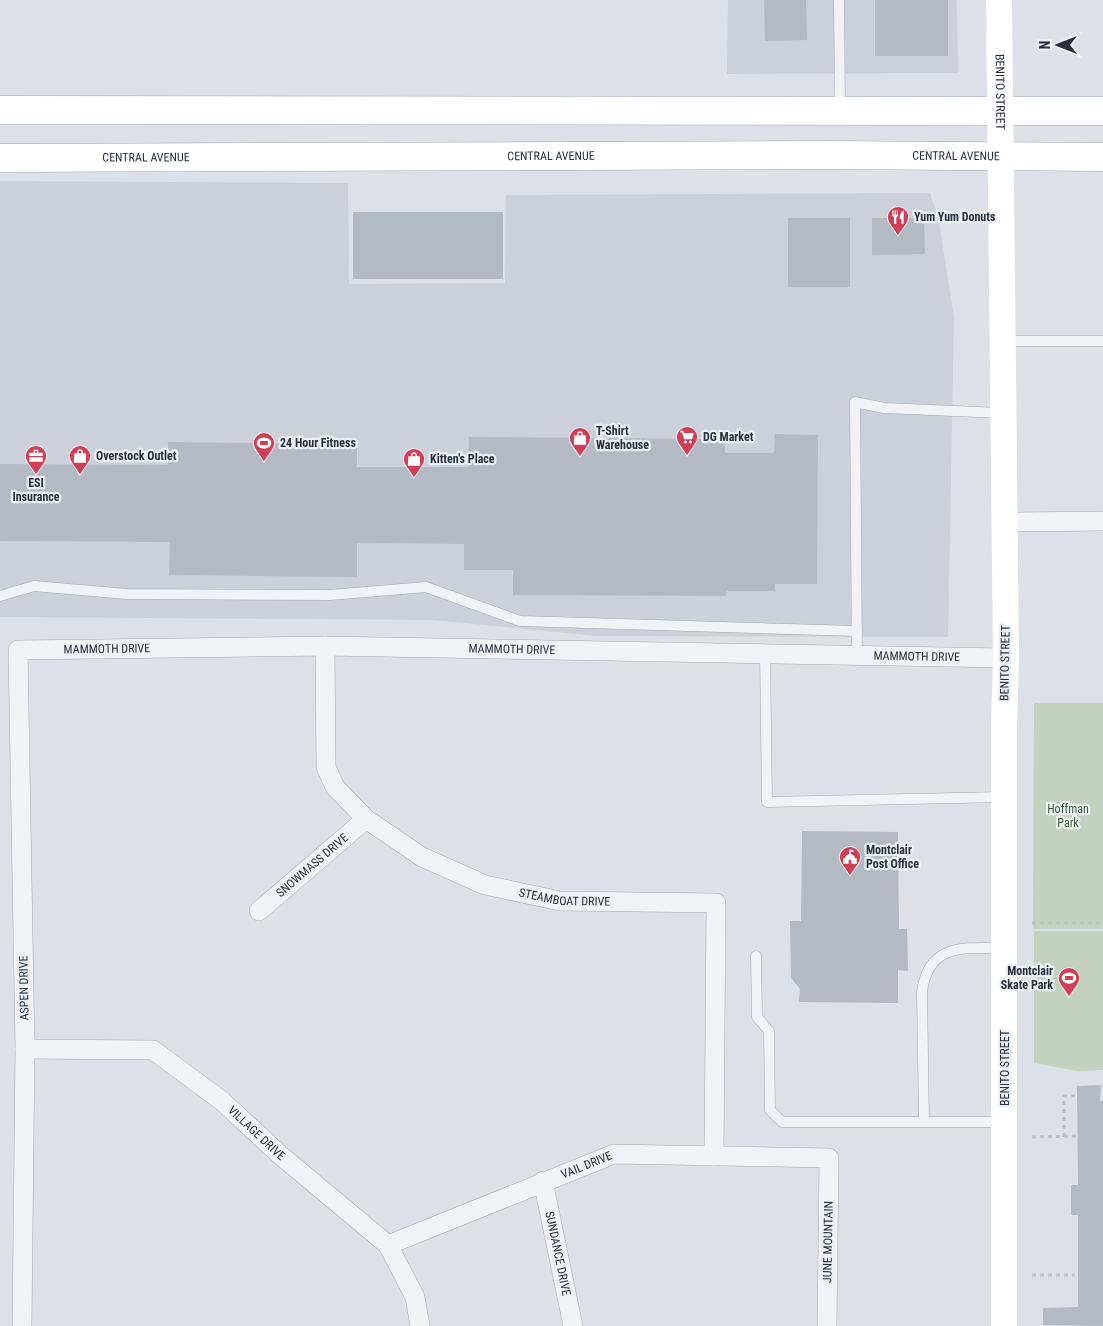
<svg xmlns="http://www.w3.org/2000/svg" width="1103" height="1326" font-family="'Roboto Condensed',sans-serif">
	<style>
		.built { fill: #cbd0d9 }
		.green { fill: #c3d1be }
		.building { fill: #b4bac4 }
		.lines { fill: none; stroke-linecap: round; stroke-linejoin: round }
		.lane-casing { stroke: #a2a8b1; stroke-width: 11 }
		.street-casing { stroke: #a2a8b1; stroke-width: 20 }
		.primary-casing { stroke: #9ca5b3; stroke-width: 29 }
		.path { stroke: #bbbfc6; stroke-width: 3; stroke-dasharray: 4 4; stroke-linecap: butt }
		.lane { stroke: #f0f2f6; stroke-width: 10 }
		.street { stroke: #f0f2f6; stroke-width: 19 }
		.secondary { stroke: #fff; stroke-width: 26 }
		.primary { stroke: #fff; stroke-width: 28 }
		.labels { text-anchor: middle; stroke-width: 4.5; stroke-linejoin: round; paint-order: stroke }
		.street-label { font-size: 12px; fill: #262f3e; stroke: #ecf0f5 }
		.poi-label { font-size: 12px; font-weight: bold; fill: #262f3e; stroke: #ecf0f5; text-anchor: start }
		.park-label { font-size: 12px; fill: #3b5a33; stroke: #ecf0f5 }
	</style>
	<rect width="100%" height="100%" fill="#dde1e7"/>
	<path class="built" d="M728,0H957L958,73L727,74Z
		M0,181L348,183L349,284L505,283L506,195L930,193L939,221L954,318L948,637L596,636L433,620L0,617Z"/>
	<path class="green" d="M1034,703H1103V929H1033Z
		M1034,931H1103V1070L1077,1071L1034,1063Z"/>
	<path class="building" d="M764,0H806L807,40L765,41Z
		M875,0H948V56H875Z
		M353,212H503V279H353Z
		M788,218H850V287H788Z
		M872,218H924L925,254L872,255Z
		M775,434L818,435L817,584H775V591H727L726,596L513,595V570H464V544L357,543V577L169,575L170,542L0,541V464L168,465V442L357,444V467H468L469,437L725,439V453H774Z
		M802,831L898,832L899,929H907L908,971L898,970V1003L799,1002L800,989L791,978L790,921H801Z
		M1101,1085L1100,1101H1103V1326L1043,1325V1308L1078,1307V1215H1071V1185H1078L1077,1086Z"/>
	<g class="lines">
		<g class="lane-casing">
			<path id="lane" d="M839,0L840,109
				M1003,341H1103
				M0,596L34,586L127,594L330,595L426,587L520,621L857,631
				M765,654L767,802L1003,797
				M857,655L855,402L884,408L1002,413
				M756,956L757,1017L769,1031L770,1110L782,1122H1004
				M924,1122L922,992C928,943 964,948 1003,948"/>
		</g>
		<g class="street-casing">
			<g id="street">
				<path d="M1004,522L1103,521"/>
				<path id="s1" d="M325,646L326,767L335,787L366,819L422,857L485,885L560,901L716,903L714,1156"/>
				<path id="s2" d="M259,911L366,819"/>
				<path id="s3" d="M25,1049L153,1050L222,1101L279,1154L388,1245L415,1297L420,1326"/>
				<path id="s4" d="M543,1181L573,1326"/>
				<path id="s5" d="M388,1245L614,1154L829,1158L827,1326"/>
				<path id="s6" d="M22,1326L25,1049L18,650L325,646L1006,658"/>
			</g>
		</g>
		<g class="primary-casing">
			<g id="primary">
				<path d="M0,110L1103,111"/>
				<path id="s8" d="M0,158L829,155L1103,157"/>
			</g>
		</g>
		<path class="path" d="M1032,923H1103
			M1032,1137L1077,1136
			M1064,1137V1096H1077
			M1032,1275H1075"/>
		<use href="#lane" class="lane"/>
		<use href="#street" class="street"/>
		<path class="secondary" id="s7" d="M999,0L1006,658L1004,728V1326"/>
		<use href="#primary" class="primary"/>
	</g>
	<defs>
		<g id="restaurant-pin" transform="scale(1.125)"><path d="M0 17L-7.5 6A9.5 9.5 0 1 1 7.5 6Z" fill="#d13d54" stroke="#ecf0f5"/><path d="M-5-6h1v4h1v-4h1v4h1v-4h1v5L-1.5 .5V6h-2V.5L-5-1ZM5-6V6H3V1.5H1.5Q1.5-4 5-6Z" fill="#fff"/></g>
		<g id="supermarket-pin" transform="scale(1.125)"><path d="M0 17L-7.5 6A9.5 9.5 0 1 1 7.5 6Z" fill="#d13d54" stroke="#ecf0f5"/><path d="M-6-5.5h2.5l.6 2H6L4.5 2H-2.5L-4.4-4H-6ZM-1.5 3.2a1.3 1.3 0 1 0 .1 0ZM3 3.2a1.3 1.3 0 1 0 .1 0Z" fill="#fff"/></g>
		<g id="shop-pin" transform="scale(1.125)"><path d="M0 17L-7.5 6A9.5 9.5 0 1 1 7.5 6Z" fill="#d13d54" stroke="#ecf0f5"/><path d="M-5-2.5h2.3a2.7 3.5 0 0 1 5.4 0H5L5.5 6h-11ZM-1.5-2.5h3a1.5 2.3 0 0 0-3 0Z" fill="#fff"/></g>
		<g id="stadium-pin" transform="scale(1.125)"><path d="M0 17L-7.5 6A9.5 9.5 0 1 1 7.5 6Z" fill="#d13d54" stroke="#ecf0f5"/><path d="M0-5a6.5 5 0 1 0 0 10a6.5 5 0 1 0 0-10ZM-3.5-1.8h7v3.6h-7Z" fill="#fff"/></g>
		<g id="office-pin" transform="scale(1.125)"><path d="M0 17L-7.5 6A9.5 9.5 0 1 1 7.5 6Z" fill="#d13d54" stroke="#ecf0f5"/><path d="M-6-3h4V-5.5h4V-3h4V5H-6ZM-1-4.5V-3h2v-1.5ZM-6 0V1H6V0Z" fill="#fff"/></g>
		<g id="civic-pin" transform="scale(1.125)"><path d="M0 17L-7.5 6A9.5 9.5 0 1 1 7.5 6Z" fill="#d13d54" stroke="#ecf0f5"/><path d="M-.6-6.5H3V-4.5H.6V-3L4-1V1h2V6H-6V1h2V-1L-.6-3ZM-1.2 2.5V6h2.4V2.5Z" fill="#fff"/></g>
	</defs>
	<g fill-rule="evenodd">
		<use href="#restaurant-pin" x="898" y="217"/>
		<use href="#supermarket-pin" x="687" y="437"/>
		<use href="#shop-pin" x="580" y="438"/>
		<use href="#stadium-pin" x="264" y="443"/>
		<use href="#office-pin" x="36" y="456"/>
		<use href="#shop-pin" x="80" y="456"/>
		<use href="#shop-pin" x="414" y="459"/>
		<use href="#civic-pin" x="850" y="857"/>
		<use href="#stadium-pin" x="1069" y="978"/>
	</g>
	<g class="labels">
		<g class="street-label">
			<text dy="4" stroke="none"><textPath href="#s7" startOffset="92">BENITO STREET</textPath></text>
			<text dy="4" stroke="none"><textPath href="#s8" startOffset="551">CENTRAL AVENUE</textPath></text>
			<text dy="4" stroke="none"><textPath href="#s8" startOffset="146">CENTRAL AVENUE</textPath></text>
			<text dy="4" stroke="none"><textPath href="#s8" startOffset="956">CENTRAL AVENUE</textPath></text>
			<text dy="4" stroke="none"><textPath href="#s6" startOffset="765">MAMMOTH DRIVE</textPath></text>
			<text dy="4" stroke="none"><textPath href="#s6" startOffset="1170">MAMMOTH DRIVE</textPath></text>
			<text dy="4" stroke="none"><textPath href="#s6" startOffset="1575">MAMMOTH DRIVE</textPath></text>
			<text transform="translate(1005 663) rotate(-89)" y="4">BENITO STREET</text>
			<text dy="4" stroke="none"><textPath href="#s2" startOffset="70">SNOWMASS DRIVE</textPath></text>
			<text dy="4" stroke="none"><textPath href="#s1" startOffset="405">STEAMBOAT DRIVE</textPath></text>
			<text transform="translate(24 988) rotate(-91)" y="4">ASPEN DRIVE</text>
			<text transform="translate(1005 1068) rotate(-90)" y="4">BENITO STREET</text>
			<text dy="4" stroke="none"><textPath href="#s3" startOffset="261">VILLAGE DRIVE</textPath></text>
			<text dy="4" stroke="none"><textPath href="#s5" startOffset="214">VAIL DRIVE</textPath></text>
			<text transform="translate(828 1242) rotate(-89)" y="4">JUNE MOUNTAIN</text>
			<text dy="4" stroke="none"><textPath href="#s4" startOffset="74">SUNDANCE DRIVE</textPath></text>
		</g>
		<g class="poi-label">
			<text x="914" y="221">Yum Yum Donuts</text>
			<text x="596" y="435">T-Shirt<tspan x="596" dy="14">Warehouse</tspan></text>
			<text x="703" y="441">DG Market</text>
			<text x="280" y="447">24 Hour Fitness</text>
			<text x="96" y="460">Overstock Outlet</text>
			<text x="430" y="463">Kitten's Place</text>
			<text x="36" y="487" text-anchor="middle">ESI<tspan x="36" dy="14">Insurance</tspan></text>
			<text x="866" y="854">Montclair<tspan x="866" dy="14">Post Office</tspan></text>
			<text x="1053" y="975" text-anchor="end">Montclair<tspan x="1053" dy="14">Skate Park</tspan></text>
		</g>
		<g class="park-label">
			<text x="1068" y="813">Hoffman<tspan x="1068" dy="14">Park</tspan></text>
		</g>
	</g>
	<g transform="translate(1058 45) rotate(270)" stroke="#ecf0f5" stroke-width="4" paint-order="stroke">
	<path d="M0-4L9 19L0 12L-9 19Z" fill="#262f3e"/>
	<text y="-8" font-size="14" font-weight="bold" text-anchor="middle" fill="#262f3e">N</text>
	</g>
</svg>
